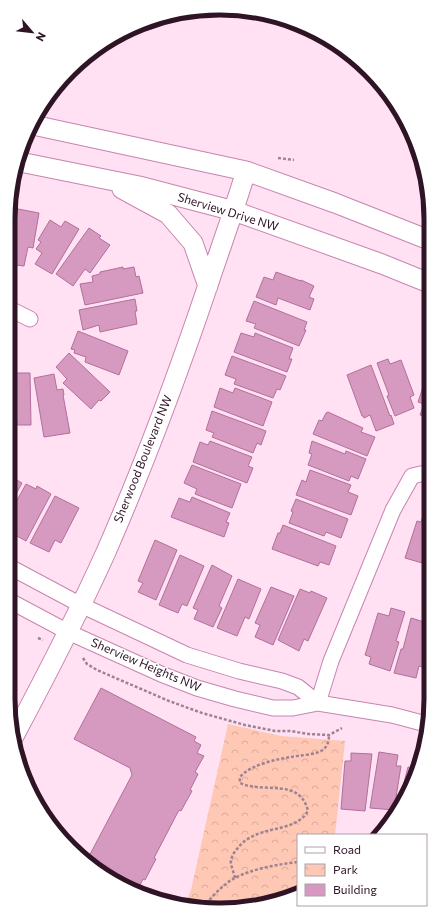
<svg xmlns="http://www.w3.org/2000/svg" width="439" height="918" font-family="Commissioner,sans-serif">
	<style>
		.park { fill: url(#park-crowns) }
		.building { fill: #d699c0; stroke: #b26f9a }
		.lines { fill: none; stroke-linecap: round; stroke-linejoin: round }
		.minor-casing { stroke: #c884af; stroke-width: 17 }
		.tertiary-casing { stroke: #c884af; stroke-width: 21 }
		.path { stroke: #9e8294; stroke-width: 2.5; stroke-dasharray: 3 2; stroke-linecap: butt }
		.minor { stroke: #fff; stroke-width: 15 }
		.tertiary { stroke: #fff; stroke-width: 19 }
		.labels { text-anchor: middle; stroke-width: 3; stroke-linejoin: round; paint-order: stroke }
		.street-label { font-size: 12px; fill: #2f1426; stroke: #fff }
		.rim { fill: none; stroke: #2f1426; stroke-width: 5 }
	</style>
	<defs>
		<pattern id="park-crowns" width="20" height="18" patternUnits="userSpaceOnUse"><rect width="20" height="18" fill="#fec8b4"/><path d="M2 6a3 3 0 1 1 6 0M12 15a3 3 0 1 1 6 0" fill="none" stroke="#daab9b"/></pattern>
	</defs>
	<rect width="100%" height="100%" fill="#ffe1f3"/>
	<path class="park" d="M228,724L281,736L345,741L335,835H298V893L247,908L184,906L191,890Z"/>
	<path class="building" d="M13,208L39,213L33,248L28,247L24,266L8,264V233Z
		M50,220L61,227L65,221L79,229L52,274L35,264L42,253L36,249L41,242L38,240Z
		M89,228L101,236L99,238L110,245L90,273L85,269L73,286L56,274Z
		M123,267V269L134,267L136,277L139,276L143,293L85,305L80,284L93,282L92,276L100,274V272Z
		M276,272L301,281V280L314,286L309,297L314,299L310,310L278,298L276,305L256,297L264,277L273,280Z
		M135,299L137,311H135L137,324L100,332L99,325L83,330L79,310Z
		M254,301L307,322L304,330H306L299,346L254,328L256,324L246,321Z
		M78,331L128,351L119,375L85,362L86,357L74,353L75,350L71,349Z
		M241,333L254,337L255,333L293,348L289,359H292L287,372L234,352Z
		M69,353L110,392L101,401L99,400L91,409L63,383L67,379L56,367Z
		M232,356L286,376L280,390L277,389L273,398L234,384L236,379L225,375Z
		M388,359L390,364L401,360L414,395L410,397L414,408L395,416L387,396L389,395L377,363Z
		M371,365L390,416L391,415L394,424L376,431L370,415L364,418L363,416H362L347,375Z
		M430,366V418L420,415L424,404L418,402Z
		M11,373H30L31,425H17V422H8V389H11Z
		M54,374L57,390L63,389L64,395H63L70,433L44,437L34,378Z
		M220,388L233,393L235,388L272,402L263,426L214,407Z
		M212,411L266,431L261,445L257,443L253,453L212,437L214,433L206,430Z
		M328,412L363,428L361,432L375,437L367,456L313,434L319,420L322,421L326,413Z
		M210,441L252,457L248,466L253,468L247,483L193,462L200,442L208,445Z
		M312,441L345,454L346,451L366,459L358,479L351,476L349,481L308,465L312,454L309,453Z
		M192,465L241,484L232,508L195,494L197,489L184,483Z
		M310,470L351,485L348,492L358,496L351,515L296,495L302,480L306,482Z
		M8,472L14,475L13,478L22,483L8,509Z
		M26,484L36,489L37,486L51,494L26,541L8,531L14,518L9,515Z
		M55,496L79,508L61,543L55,540L49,552L30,543Z
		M192,497L230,513L226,522L229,523L224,537L171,517L179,498L190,502Z
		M296,499L348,519L341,538L326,532L324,536L289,523L293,512L291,511Z
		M425,509L430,510V560L429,565L405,558L417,521L421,522Z
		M283,525L336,546L329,565L320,562L318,566L272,549L278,533H280Z
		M155,540L177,550L156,600L138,592L143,583L138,581Z
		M180,555L204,566L187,606L182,604L178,613L159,605Z
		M212,565L232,576L219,606L222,608L213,627L194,619L198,610L193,608Z
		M238,579L261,589L249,619L245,617L237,636L217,628Z
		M271,587L294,596L273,645L255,637L260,625L255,623Z
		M300,589L310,593L311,591L327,598L308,641L304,639L299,651L278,640Z
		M391,608L405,612L396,641L399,642L390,671L369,664L371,657L365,655L378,613L389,616Z
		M411,618L431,624V647L425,668L419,666L416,678L394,673L401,649H403Z
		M8,634L14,637L8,649Z
		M8,651L12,653L8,660Z
		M101,688L196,737L194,741L201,745L197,753L204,756L195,772L198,774L190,790L192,791L181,811L179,810L154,858L156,859L145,880L143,879L138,889L102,874L87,860L132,775L130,768L74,739Z
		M379,752L398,755L396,766H401L394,810L370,808Z
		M351,753L372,754L365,811L341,809L345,761H351Z
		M415,758L419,759L415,780L400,804V803L399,802L408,767L413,768Z"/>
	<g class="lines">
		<g class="minor-casing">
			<path id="minor" d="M8,308L30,319
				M8,566L81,605L187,655L239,671L282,681L298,687L318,703
				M8,600L68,632L161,674L197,688L235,699L273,708H293L318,703L392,715L426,724
				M318,703L331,661L393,510L412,476L425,473L430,474"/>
		</g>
		<g class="tertiary-casing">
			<path id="tertiary" d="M33,125L246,171L335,203L429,240
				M20,162L139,186L234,211L382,264L429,283
				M122,189L168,214L193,243L208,286
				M14,736C46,676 78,614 106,552C144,465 177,377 207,288C220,249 234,211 246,171"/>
		</g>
		<path class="path" d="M278,158L294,160
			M38,638L43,640
			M83,658L87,664L97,670L169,701L202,713L245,725L275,731H291L308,734L329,735L342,728
			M235,878C234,872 230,865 231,860C232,856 234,852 237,849C256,823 294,835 308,811C300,777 263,794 240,783C240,780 239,777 242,775C251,765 277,759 291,757C299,755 318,755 324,749C328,745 329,740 329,735
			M203,907C212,897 223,884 235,878C251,869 280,864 298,862"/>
		<use href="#minor" class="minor"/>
		<use href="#tertiary" class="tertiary"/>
	</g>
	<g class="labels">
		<g class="street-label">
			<text transform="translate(228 212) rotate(17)" y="4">Sherview Drive NW</text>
			<text transform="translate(143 459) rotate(-68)" y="4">Sherwood Boulevard NW</text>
			<text transform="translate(146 665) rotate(23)" y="4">Sherview Heights NW</text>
		</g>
	</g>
	<path d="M0 0H439V918H0ZM219 15H220A204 204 0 0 1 424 219V699A204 204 0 0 1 220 903H219A204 204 0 0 1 15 699V219A204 204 0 0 1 219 15Z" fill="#fff" fill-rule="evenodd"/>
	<path class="rim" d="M219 15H220A204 204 0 0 1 424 219V699A204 204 0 0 1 220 903H219A204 204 0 0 1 15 699V219A204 204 0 0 1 219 15Z"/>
	<rect x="297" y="834" width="130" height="72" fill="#ffffff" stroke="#aca1a8"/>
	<rect x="305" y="847" width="20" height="6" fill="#ffffff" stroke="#aca1a8"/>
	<text x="333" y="854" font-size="12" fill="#2f1426">Road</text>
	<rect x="305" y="864" width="20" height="12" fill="url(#park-crowns)" stroke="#aca1a8"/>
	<text x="333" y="874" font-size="12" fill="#2f1426">Park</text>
	<rect x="305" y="884" width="20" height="12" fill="#d699c0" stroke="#aca1a8"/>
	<text x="333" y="894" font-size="12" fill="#2f1426">Building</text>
	<g transform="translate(32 32) rotate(118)" stroke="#ffffff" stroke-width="3" paint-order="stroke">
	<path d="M0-3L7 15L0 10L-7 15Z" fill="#2f1426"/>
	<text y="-6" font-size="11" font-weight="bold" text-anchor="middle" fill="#2f1426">N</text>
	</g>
</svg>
